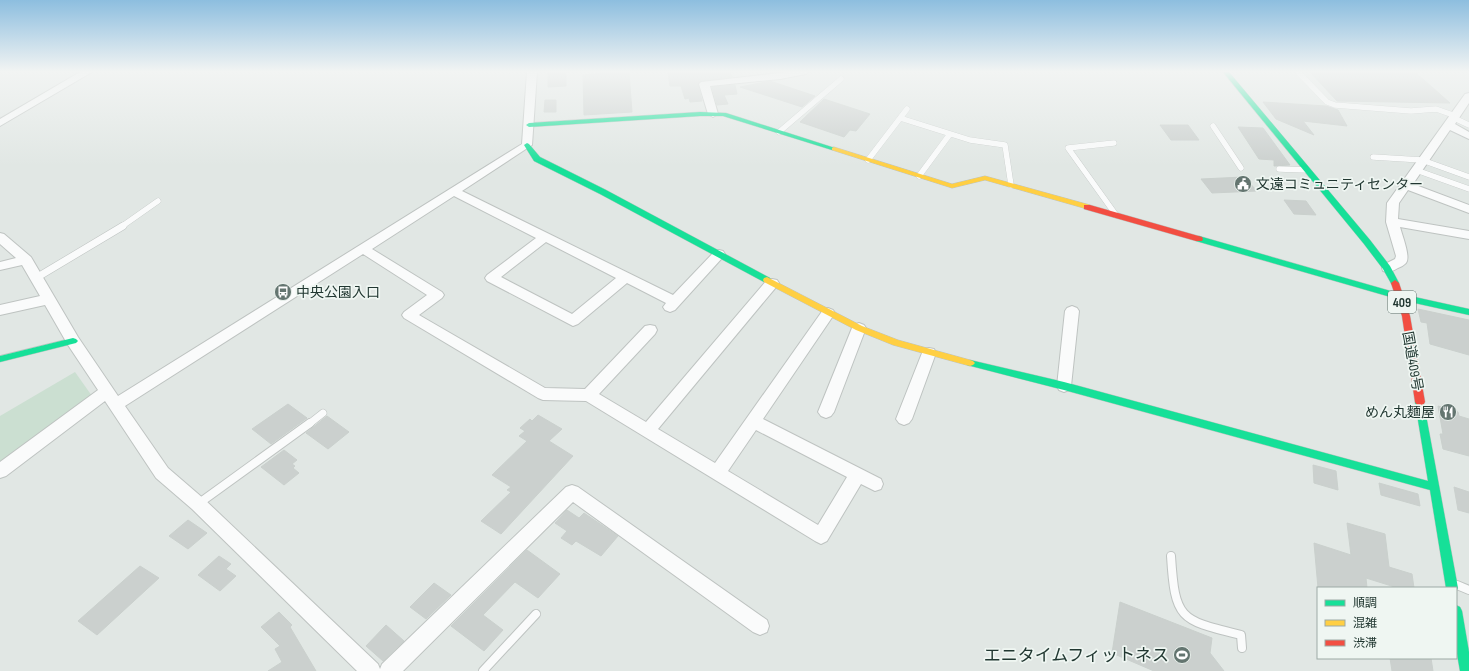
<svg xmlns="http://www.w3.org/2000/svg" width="1469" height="671" font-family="'Sofia Sans Condensed','Noto Sans JP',sans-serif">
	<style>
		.green { fill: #cbdfd1 }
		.building { fill: #cbd0ce; stroke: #cad0cd }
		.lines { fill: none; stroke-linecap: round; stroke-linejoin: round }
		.lane-far2-casing { stroke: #bec3c1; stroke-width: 6 }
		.lane-far1-casing { stroke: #bec3c1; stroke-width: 8 }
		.lane-casing { stroke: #bec3c1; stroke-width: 10 }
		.street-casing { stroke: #bec3c1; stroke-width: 2 }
		.fast-casing { stroke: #bec4c1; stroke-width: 1 }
		.slow-casing { stroke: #bec4c1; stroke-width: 1 }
		.jam-casing { stroke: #bec4c1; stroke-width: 1 }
		.lane-far2 { stroke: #fafbfb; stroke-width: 5.5 }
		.lane-far1 { stroke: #fafbfb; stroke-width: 7 }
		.lane { stroke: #fafbfb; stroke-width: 8 }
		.street { fill: #fafbfb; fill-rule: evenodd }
		.fast { fill: #16e098; fill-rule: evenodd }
		.slow { fill: #ffcf43; fill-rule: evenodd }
		.jam { fill: #f24e42; fill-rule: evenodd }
		.labels { text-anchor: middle; stroke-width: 3.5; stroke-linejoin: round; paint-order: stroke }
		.shield { fill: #eff6f2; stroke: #5f706b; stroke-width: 1 }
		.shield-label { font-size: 13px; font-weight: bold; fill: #213731 }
		.poi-label { font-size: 14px; fill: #213731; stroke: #eff6f2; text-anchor: start }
		.street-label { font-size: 14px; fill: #213731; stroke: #eff6f2 }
		.near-poi-label { font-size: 17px; fill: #213731; stroke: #eff6f2; text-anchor: end }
	</style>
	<rect width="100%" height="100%" fill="#e1e7e4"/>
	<path class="green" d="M75,372L92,396L0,465V416Z"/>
	<path class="building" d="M548,72H566V86L548,87Z
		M683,72H730L732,77L700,81L698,84L702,101L690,102L689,98L685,99L681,86H670L668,73Z
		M1310,72H1415L1450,103L1337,101Z
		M604,73H629L632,112L584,115L583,75Z
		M770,81L815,96L802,107L740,87Z
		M735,85L737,94L724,95L728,104L717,105L712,87Z
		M824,99L870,114L856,131L850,130L844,137L800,122Z
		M545,100H556V112H544Z
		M1263,102L1326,106L1338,110L1347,126L1303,121L1314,135L1276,119Z
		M1160,125H1188L1199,140H1171Z
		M1238,127L1263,128L1290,165L1274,166V160L1259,159Z
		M1244,177L1257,191L1212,193L1201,179Z
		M1284,200L1306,201L1316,215L1294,214Z
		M1418,309L1469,320V355L1430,344L1427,323L1421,322Z
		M288,404L307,418L271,444L252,429Z
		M1438,406L1458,412L1459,416L1469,419V456L1443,449L1440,434H1443Z
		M538,415L562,429L549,441L573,456L501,534L481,521L511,492L507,490L511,487L492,475L527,441L519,436L525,431L520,428L530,419L532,421Z
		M327,416L349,432L328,449L306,433Z
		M284,450L297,460L292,464L295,466L293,468L299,473L284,485L261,467Z
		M1313,465L1336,471L1338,490L1314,483Z
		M1379,483L1418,494L1420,506L1381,495Z
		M1454,487L1469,492V513L1458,510Z
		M567,510L579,518L584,513L618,536L601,556L576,541L572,545L561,538L567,531L555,523Z
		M188,520L207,533L188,549L169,536Z
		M1347,523L1385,534L1389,567L1412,574L1414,588H1398L1366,578L1367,588H1318L1314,543L1351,555Z
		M527,550L560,574L538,598L515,582L483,615L503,630L484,651L451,626Z
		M219,556L231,564L226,569L236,576L220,591L198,575Z
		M140,566L159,578L97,635L78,621Z
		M434,583L451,595L426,619L410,607Z
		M1120,602L1212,638L1210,653L1224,671H1154L1112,653Z
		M279,612L292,625L290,627L316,671H268L282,662L275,649L280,646L261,627Z
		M386,625L404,641L383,661L366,646Z
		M1390,658H1431L1433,671H1392Z"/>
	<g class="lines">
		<g class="lane-far2-casing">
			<path id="lane-far2" d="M1298,72L1327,102L1335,105L1411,111L1436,109L1456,116
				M900,118L970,140L1005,145L1011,185
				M1454,118L1469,125
				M1213,126L1241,168
				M779,132L841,79
				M1114,143L1068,148L1116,215
				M1373,157L1422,160L1469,177
				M868,160L907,109
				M1279,169L1307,170
				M1416,170L1469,189
				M919,176L950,134
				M121,227L158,201"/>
		</g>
		<g class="lane-far1-casing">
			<path id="lane-far1" d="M36,278L123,226
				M309,424L323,413"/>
		</g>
		<g class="lane-casing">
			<path id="lane" d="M198,504L310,423
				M1171,556C1175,620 1180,620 1241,635L1242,648
				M1457,585L1469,590
				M483,671L536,614"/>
		</g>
		<g class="street-casing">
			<path id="street" d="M80,72H92L0,126V119Z
				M527,72H537L532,145L462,191L673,295L715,251L719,250L723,251L725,254L723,257L675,310L670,312L665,310L663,307L666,303L627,283L578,324L573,326L487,281L485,278L487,275L536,238L454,196L372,249L442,292L444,295L442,298L419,315L545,388L585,389L645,326L650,325L655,326L657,330L655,334L599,394L646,422L767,280L772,279L777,280L779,283L777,286L658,429L715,463L823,310L828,308L833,310L835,313L833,316L763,419L881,479L883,484L881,489L875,491L861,484L827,541L821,544L815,541L586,401L543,400L538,398L404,318L402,315L404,312L427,295L363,254L125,406L168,468L204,499L378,664L380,669L382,664L566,487L572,485L578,487L767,620L769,626L767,632L760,635L753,632L573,502L403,671H357L192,509L156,478L105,401L6,476L0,478V462L98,390L68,345L45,305L0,315V305L40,296L22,265L0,270V262L16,258L0,244V233L4,234L31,257L78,337L118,396L522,144ZM546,242L616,278L572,314L501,277ZM756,430L847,477L818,525L728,471Z
				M787,72H808L806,74L780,79L710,86L718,114L713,117L708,114L699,84L701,82Z
				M1469,93V103L1455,124L1469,132V139L1450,130L1413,184L1469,205V213L1408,190L1399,203L1398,219L1469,231V239L1400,227C1402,235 1411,257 1406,263C1404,265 1401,267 1398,268C1393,271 1389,273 1383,271L1382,268L1383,265L1395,259L1396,256L1386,222L1387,203L1465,94Z
				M1072,306L1077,308L1079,311L1071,386L1069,390L1064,392L1059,390L1057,386L1065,311L1067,308Z
				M859,323L864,325L866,328L834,412L831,416L826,418L821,416L818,412L852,328L854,325Z
				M929,348L934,349L936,353L912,419L909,423L904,425L899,423L896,419L922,353L924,349Z"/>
		</g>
		<g class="fast-casing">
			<path id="fast" d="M1223,72H1229L1370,240L1390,266L1399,283L1398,285H1392L1383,269L1364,244Z
				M700,112L726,113L838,149L836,150H832L723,116H700L529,127L526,125L529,123Z
				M527,143L529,144L540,157L606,190L770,278L771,280L770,282H764L600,194L534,161L524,145Z
				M1199,236L1401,294L1469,309V315L1401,300L1196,241L1195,239L1196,237Z
				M73,338L76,339L78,341L76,343L0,362V356Z
				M970,360L1064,382L1428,481L1415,402L1417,399H1423L1458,588L1456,592V588H1446L1430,490L1064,390L967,365L965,363L967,361Z
				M1456,605L1460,607L1462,611L1469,652V671H1460L1456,648Z"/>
		</g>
		<g class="slow-casing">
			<path id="slow" d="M834,147L952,184L985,176L1090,205L1091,207L1087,209L985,180L952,188L832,150V148Z
				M767,277L862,326L898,340L970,360L973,361L975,363L973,365L970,366L893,345L856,330L764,282L763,280L764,278Z"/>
		</g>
		<g class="jam-casing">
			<path id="jam" d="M1084,205H1090L1202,237L1203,239L1202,241H1196L1084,209Z
				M1395,280L1399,283L1410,316L1425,402L1423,405H1417L1415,402L1402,316L1391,283Z"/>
		</g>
		<use href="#lane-far2" class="lane-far2"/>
		<use href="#lane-far1" class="lane-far1"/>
		<use href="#lane" class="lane"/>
		<use href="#street" class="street"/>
		<use href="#fast" class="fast"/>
		<use href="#slow" class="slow"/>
		<use href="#jam" class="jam"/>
	</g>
	<linearGradient id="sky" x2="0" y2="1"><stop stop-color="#8dbedf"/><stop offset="0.43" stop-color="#f2f4f3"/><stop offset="1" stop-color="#f2f4f3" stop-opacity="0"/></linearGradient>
	<rect width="1469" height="166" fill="url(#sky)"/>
	<defs>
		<g id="civic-disc" transform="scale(0.9)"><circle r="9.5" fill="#647570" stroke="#eff6f2"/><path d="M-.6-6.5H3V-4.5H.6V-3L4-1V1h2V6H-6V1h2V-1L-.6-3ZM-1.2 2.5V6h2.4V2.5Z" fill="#fff"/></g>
		<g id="bus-disc" transform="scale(0.9)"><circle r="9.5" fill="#647570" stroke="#eff6f2"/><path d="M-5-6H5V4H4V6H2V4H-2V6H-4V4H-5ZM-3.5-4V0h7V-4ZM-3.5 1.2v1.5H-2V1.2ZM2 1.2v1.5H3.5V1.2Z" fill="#fff"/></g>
		<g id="restaurant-disc" transform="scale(0.9)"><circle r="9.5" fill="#647570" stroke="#eff6f2"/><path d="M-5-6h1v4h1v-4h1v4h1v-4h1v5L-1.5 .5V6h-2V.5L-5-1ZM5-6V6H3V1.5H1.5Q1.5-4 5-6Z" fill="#fff"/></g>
		<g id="stadium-disc" transform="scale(0.9)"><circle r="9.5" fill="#647570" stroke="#eff6f2"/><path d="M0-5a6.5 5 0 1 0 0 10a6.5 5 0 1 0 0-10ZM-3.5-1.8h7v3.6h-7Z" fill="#fff"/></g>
	</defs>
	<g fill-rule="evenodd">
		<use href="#civic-disc" x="1243" y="184"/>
		<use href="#bus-disc" x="283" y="292"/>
		<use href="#restaurant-disc" x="1448" y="412"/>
		<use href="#stadium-disc" x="1182" y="655"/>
	</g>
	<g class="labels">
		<rect class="shield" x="1388" y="291" width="28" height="22" rx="3"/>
		<g class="shield-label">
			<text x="1402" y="307">409</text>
		</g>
		<g class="poi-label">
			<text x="1256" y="189">文遠コミュニティセンター</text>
			<text x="296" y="297">中央公園入口</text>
			<text x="1435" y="417" text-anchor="end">めん丸麵屋</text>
		</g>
		<g class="street-label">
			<text transform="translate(1413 361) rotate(80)" y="5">国道409号</text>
		</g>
		<g class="near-poi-label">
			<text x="1169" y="661">エニタイムフィットネス</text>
		</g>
	</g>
	<rect x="1317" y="587" width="140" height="72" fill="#eff6f2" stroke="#9daaa5"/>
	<rect x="1325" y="600" width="20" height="6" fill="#16e098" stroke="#9daaa5"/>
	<text x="1353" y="607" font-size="12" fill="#213731">順調</text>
	<rect x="1325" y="620" width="20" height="6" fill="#ffcf43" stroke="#9daaa5"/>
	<text x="1353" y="627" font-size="12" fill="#213731">混雑</text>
	<rect x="1325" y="640" width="20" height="6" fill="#f24e42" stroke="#9daaa5"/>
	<text x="1353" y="647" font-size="12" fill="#213731">渋滞</text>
</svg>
